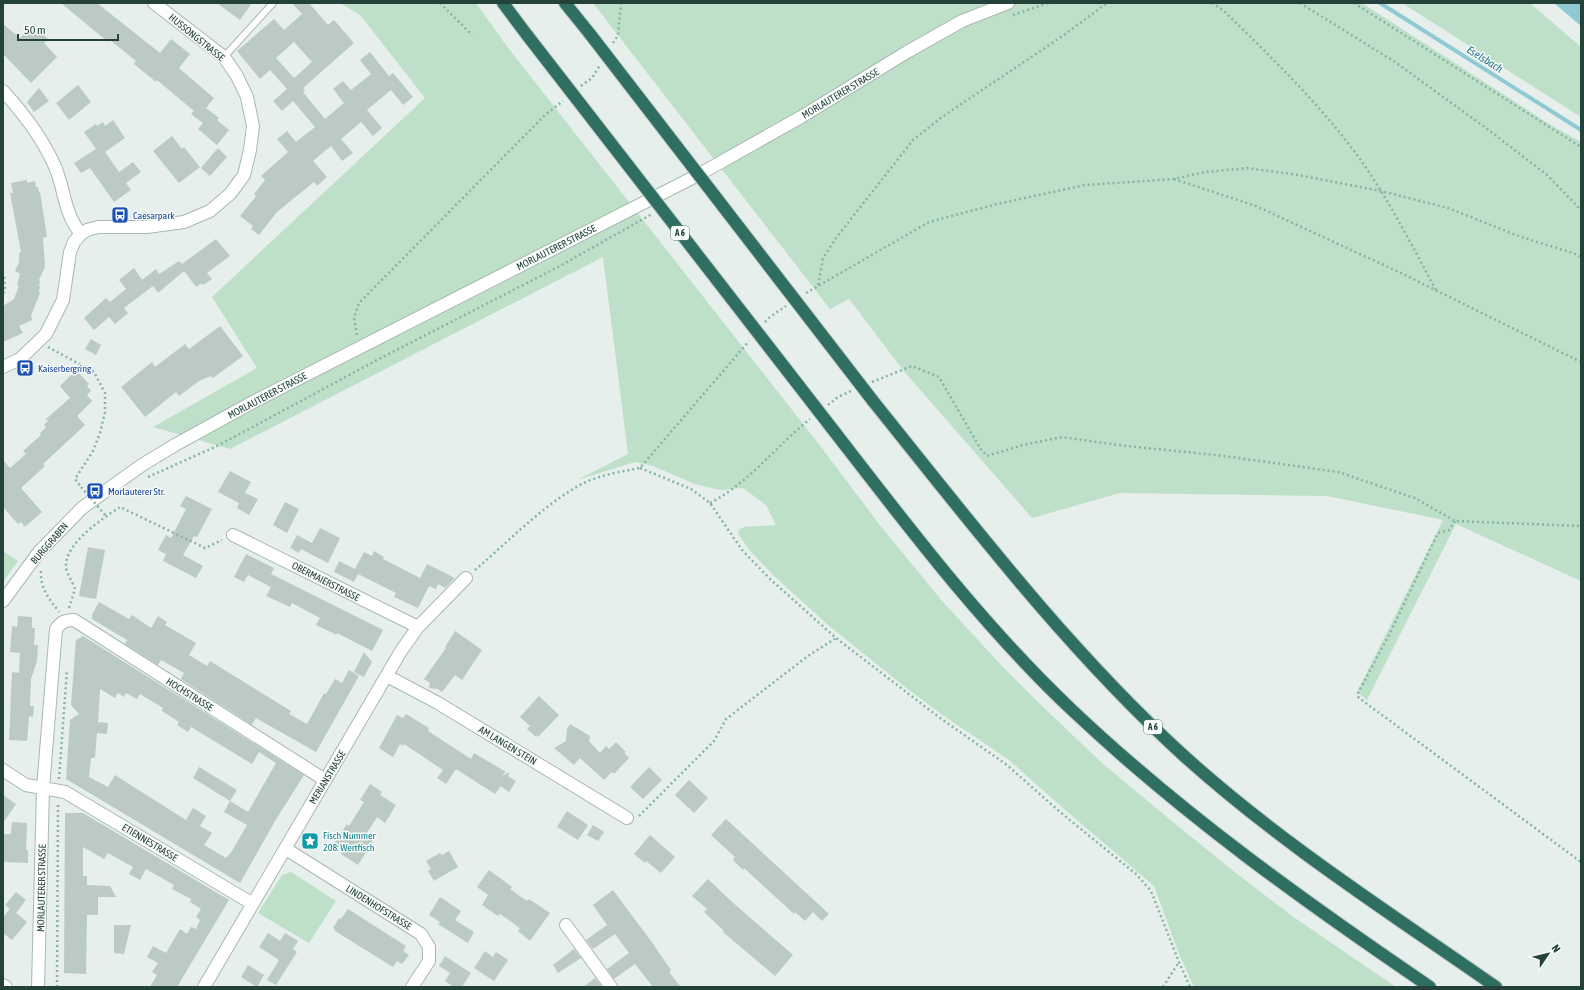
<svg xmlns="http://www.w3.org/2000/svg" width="1584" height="990" font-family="'Asap Condensed',sans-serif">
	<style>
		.green { fill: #bfe0c8 }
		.water { fill: #8ec9d4 }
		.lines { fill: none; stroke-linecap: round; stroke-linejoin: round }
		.stream { stroke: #8ec9d4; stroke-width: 4 }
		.building { fill: #bbcac4; fill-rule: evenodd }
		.service-casing { stroke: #a8b8b2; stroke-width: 8 }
		.minor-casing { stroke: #a8b8b2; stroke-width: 14 }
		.tertiary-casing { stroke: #a8b8b2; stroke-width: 14 }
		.motorway-casing { stroke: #c2cac8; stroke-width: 14 }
		.path { stroke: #86b3a5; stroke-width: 2.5; stroke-dasharray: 2 3; stroke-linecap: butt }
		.service { stroke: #fff; stroke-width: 6 }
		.minor { stroke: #fff; stroke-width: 12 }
		.tertiary { stroke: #fff; stroke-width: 12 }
		.motorway { stroke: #2f6f62; stroke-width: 12 }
		.motorway-bridge-casing { stroke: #c2cac8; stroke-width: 14; stroke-linecap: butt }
		.path-bridge { stroke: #86b3a5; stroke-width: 2.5; stroke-dasharray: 2 3; stroke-linecap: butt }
		.motorway-bridge { stroke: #2f6f62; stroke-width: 12 }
		.labels { text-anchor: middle; stroke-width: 3; stroke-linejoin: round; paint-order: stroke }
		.shield { fill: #f7fbf9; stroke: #637a73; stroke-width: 1 }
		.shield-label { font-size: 9px; font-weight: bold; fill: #24423a }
		.street-label { font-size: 10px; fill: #24423a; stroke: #f7fbf9 }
		.transit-label { font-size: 10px; fill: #164399; stroke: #f7fbf9; text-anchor: start }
		.culture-label { font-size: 10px; fill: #0d838f; stroke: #f7fbf9; text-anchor: start }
		.water-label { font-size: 11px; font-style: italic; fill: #1c6f80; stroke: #f7fbf9 }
	</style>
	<rect width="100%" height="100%" fill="#e6efeb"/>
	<path class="green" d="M340,3H476L509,49L818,443L879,524L942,601L1001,665L1041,705L1102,763L1179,827L1236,873L1292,916L1396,987H1194L1179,954L1154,886L1063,808L1009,760L941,714L905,687L828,625L773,575L751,552L738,534L740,529L744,527L776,525L766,505L743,488L720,490L695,484L653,466L635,462L577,480L628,454L603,257L230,449L153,427L257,368L212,297L425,98L360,15Z
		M593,3H1362L1549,124L1581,142V581L1456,524L1367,700L1357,692L1443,520L1327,496L1120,493L1032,518L903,370L849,299L830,309Z
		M1402,3H1530L1581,47V117Z
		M3,551L18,561L3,582Z
		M291,872L336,901L309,943L258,913L282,875Z"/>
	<path class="water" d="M1554,3H1581V26Z"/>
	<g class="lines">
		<path class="stream" d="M1380,3L1581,130"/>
	</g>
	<path class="building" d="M61,3H97L160,53L171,39L190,54L179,68L214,98L206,108L219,118L217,120L229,130L217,145L198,129L203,123L191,114L194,111L157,80L156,82L134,64L136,61L110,40L108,42Z
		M217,3H252L240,20Z
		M292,3H309L328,25L334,20L354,43L303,88L305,91L303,92L325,119L344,103L333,89L343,81L351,90L371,74L360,60L370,52L389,76L393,73L413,97L403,105L391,90L367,110L382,128L373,136L361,122L341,139L353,153L342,161L331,146L313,161L327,177L317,186L314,182L277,212L259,235L251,229L253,226L240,216L256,196L254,194L265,180L261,176L288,152L277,139L287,131L296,142L315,127L293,101L282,111L273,101L287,89L270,70L260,79L237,51L274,19L284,30L302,14ZM294,42L312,62L294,78L276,58Z
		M3,24L20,38L34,24L48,39L44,43L57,57L31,83L3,54Z
		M78,85L91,102L69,120L56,103Z
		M39,88L49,101L34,112L27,102Z
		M113,120L125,138L105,152L119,172L133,162L141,172L126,183L131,190L114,202L90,168L81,173L74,163L96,149L84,132L96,124L97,126L103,122L105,126Z
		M172,136L182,149L184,147L200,167L179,183L153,151Z
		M218,148L227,157L210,176L201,168Z
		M27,180V183L35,181L36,187H38L39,192H40L47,237L43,238L45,267L39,280L40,281L39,286L40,287L39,292L40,293L31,316L32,320L19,326L23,333L3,342V306L14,299L19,286L17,285L20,274L15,271L19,262V253L21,252L10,193H13L11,183Z
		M216,239L230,256L207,273L212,279L203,285L202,283L196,287L184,271L158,293L153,286L124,308L128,313L115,324L109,317L94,330L84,318L106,298L110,302L126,289L119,280L134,268L142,280L156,269L159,274L179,261L182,264Z
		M220,326L243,356L213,378L211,376L199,381L179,396L176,392L145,417L121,387L152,362L155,367L185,344L189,349Z
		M91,339L101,345L96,355L85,349Z
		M76,370L89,384L87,386L91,391L87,395L92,401L77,416L85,425L43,464L45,466L21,488L42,512L25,527L21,522L18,524L3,507V460L10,468L26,454L23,451L41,435L40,433L46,427L44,425L48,421L46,419L70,398L60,386Z
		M230,471L251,482L245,493L258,499L249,515L237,508L239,503L218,492Z
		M186,496L212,509L197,537L194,536L183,555L203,566L196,578L163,561L166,554L158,550L166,535L171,538L186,509L180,506Z
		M285,502L299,509L287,533L273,525Z
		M320,528L340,538L328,563L301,549L299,553L290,548L297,535L312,543Z
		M88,547L105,550L96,599L79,596Z
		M374,551L384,557L383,559L420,578L427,564L455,578L445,588L438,584L436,589L429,586L418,608L394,597L396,593L358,574L354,582L334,572L339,561L355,569L364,552L372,556Z
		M246,554L274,568L271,574L383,630L372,651L337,633V635L316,625L320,618L292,603L290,607L266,596L271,587L248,575L244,582L234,577Z
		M99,602L129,619L132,615L151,628L158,616L167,622L165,625L196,643L189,655L207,666L210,661L291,711L289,714L307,724L324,693L326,694L335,679L342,683L349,670L359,676L316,752L256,718L252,725L181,679L184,673L161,660L158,665L125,644L127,640L92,619V615Z
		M18,616L32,617V628H35L34,645H38L37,661L31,679L30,706H34L33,717L29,716L27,741L9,740L12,672L19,673L20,653L10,652L12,626L17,627Z
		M455,631L482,650L462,680L455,675L442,692L438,689L429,688L430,683L424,679L446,648L445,647Z
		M83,636L304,775L275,821L240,883L66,779L70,720L79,714L71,705L76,640ZM100,689L115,698L118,693L124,697L126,693L137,699L140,694L163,708L162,711L179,722L177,725L188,732L191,727L252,764L259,752L276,763L248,812L230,801L224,812L247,825L232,851L226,858L204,845L212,833L200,826L206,816L193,808L186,820L115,775L108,787L89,777L91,758H95L97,733L107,734L108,723L98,722Z
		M364,652L372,662L364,677L354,672Z
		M539,696L559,715L538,737L537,735L536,737L527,729L530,726L520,717Z
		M406,714L429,728L428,731L471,759L474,753L506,772L502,776L510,772L508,776L516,781L509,792L501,786L495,794L456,769L446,784L437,778L443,770L404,744L403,746L400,744L393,757L379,748L397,715L403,718Z
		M570,724L590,736L589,741L600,753L606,746L609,749L616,742L626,752L624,753L629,758L614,774L612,772L604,780L580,758L574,765L554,748L566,741L567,729Z
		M199,767L237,790L230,801L193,778Z
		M649,767L662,780L643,799L630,787Z
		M689,780L708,798L694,813L675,795Z
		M370,784L382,792L380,795L396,805L385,823L377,817L365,836L373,841L358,865L341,854L342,851L333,845L347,824L349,826L364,802L360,800Z
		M3,795L16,804L3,823Z
		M567,811L588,825L578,840L557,827Z
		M65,813H83L229,900L177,987H150L157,975L152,972L158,963L147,957L153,946L166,953L180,929L187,934L191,927L196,929L200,920L196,917L201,909L190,902L191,899L172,889L174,885L146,869L140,880L129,874L133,867L108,853L104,859L83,847V876H87V885L110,886L116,897H98V915H87L86,974L64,973Z
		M726,819L829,914L822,921L813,912L805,921L795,912L794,914L744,868L743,870L733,860L735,857L711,835Z
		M12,822L27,823L26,850H28V863L3,862V834H11Z
		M593,825L604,832L598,841L587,835Z
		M650,835L675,857L661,873L646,861L645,863L634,854Z
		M449,851L458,867L434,881L428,871L431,869L426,861L440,853L442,855Z
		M489,870L512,887L510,889L527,901L529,899L550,913L530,941L518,931L520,928L500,914L498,916L482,905L488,895L477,887Z
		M708,879L731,901L793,955L775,976L723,932L724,931L704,912L707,909L692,896Z
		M613,890L651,941L671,970L669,972L681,987H653L635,964L614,979L607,969L629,953L615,934L593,949L586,940L607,925L593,905Z
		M16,892L26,900L16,913L27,922L12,940L3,933V917L10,909L5,905Z
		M440,897L461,911L455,920L474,932L468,943L438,924L440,922L429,915Z
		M348,909L406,946L403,951L409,955L402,964L397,961L393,967L335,931V929L333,928L339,918L341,919Z
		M114,925H131L124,954L114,953Z
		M268,933L280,941L285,933L298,941L293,949L297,952L276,985L267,980L279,960L259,947Z
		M574,949L581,958L558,973L553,965Z
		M485,951L493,957L496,952L508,960L494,981L474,968Z
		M445,956L471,973L462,987H454L445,981L450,973L439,966Z
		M248,965L264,975L257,987L241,977Z
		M595,978L602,987H583Z"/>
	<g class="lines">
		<g class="service-casing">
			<path id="service" d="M224,57L273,3"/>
		</g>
		<g class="minor-casing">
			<path id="minor" d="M3,91C24,114 44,140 56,169C65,192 64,213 81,234
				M3,367L20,359L46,334L63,300L70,252L74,242L81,234L87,230L98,227H147L184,222L210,211L230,194L244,175L250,150L253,126L247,97L237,76L224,57L154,3
				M233,535L418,627
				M387,676L438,703L627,818
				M3,770L26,785L65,792L253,904
				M286,849L421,934L429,947V961L412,987
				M566,925L611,987
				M3,985L6,987
				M38,987L43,788L56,629C61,622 65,620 74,620L325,780
				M204,987L401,651L418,627L466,578"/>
		</g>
		<g class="tertiary-casing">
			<path id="tertiary" d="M3,601L39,552L82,508L142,465L175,445L253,402L698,175L801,117L907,52L962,21L1008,3"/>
		</g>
		<g class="motorway-casing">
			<path id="motorway" d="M503,3L527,35
				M565,3L590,34
				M873,401C971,523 1067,649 1183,755C1279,842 1390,913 1496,987
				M834,431C909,528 983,626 1072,710C1182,814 1305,902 1430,987"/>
		</g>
		<path class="path" d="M440,3L472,35
			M1212,3L1223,10C1271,57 1320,104 1360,159C1389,200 1412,246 1436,290
			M1300,3L1395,62L1486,128L1547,175L1581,210
			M1354,3L1581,147
			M1013,15L1048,3
			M613,43L618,35L621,3
			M581,86L592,78L600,65
			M1174,179L1256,206L1401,273L1581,362
			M818,285L823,258L836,238L913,140L942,117L1064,35L1107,3
			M3,293L5,291L4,274
			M806,293L929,222L997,204L1085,185L1174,179L1205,172L1248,168L1298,175L1381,191L1448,208L1521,237L1573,253L1581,257
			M765,322L770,317L786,306
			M357,335L354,318L359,303L545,115L563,101
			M48,347L94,372L105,393V412L100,433L93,451L75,479L81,487
			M872,382L912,366L939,377L980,448L987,456L1023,445L1062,437L1118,445L1224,456L1338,472L1415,498L1455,521L1581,526
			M828,405L838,397L851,391
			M640,468L691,489L710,503L742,550L770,579L836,638L940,718L1007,765L1060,812L1136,874L1151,891L1179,962L1190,987
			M148,477L217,446L262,422L377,360L560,266L652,214
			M710,503C749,483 776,446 810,419
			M1455,521L1449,530L1438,533L1390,633L1357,695L1359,698L1581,862
			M475,570C509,541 541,507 580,485C598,475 620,472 640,468L749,341
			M41,571C40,589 49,598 59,612
			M69,608L75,589C73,583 66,572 66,567C64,544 103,518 120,507L205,548L222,540
			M59,779L67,670
			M639,816L714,741L726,719L808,656L836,638
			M57,987L58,802
			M1163,987L1179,962"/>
		<use href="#service" class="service"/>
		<use href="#minor" class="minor"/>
		<use href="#tertiary" class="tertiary"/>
		<use href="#motorway" class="motorway"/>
		<g class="motorway-bridge-casing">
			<path id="motorway-bridge" d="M590,34L873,401
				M527,35L834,431"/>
		</g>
		<path class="path-bridge" d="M81,487L106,516"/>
		<use href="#motorway-bridge" class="motorway-bridge"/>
	</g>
	<defs>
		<g id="bus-square" transform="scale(0.9)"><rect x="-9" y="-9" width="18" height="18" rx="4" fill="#1a4fb4" stroke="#f7fbf9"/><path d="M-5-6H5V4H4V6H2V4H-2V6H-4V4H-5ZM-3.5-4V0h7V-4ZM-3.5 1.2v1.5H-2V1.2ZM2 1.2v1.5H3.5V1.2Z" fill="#fff"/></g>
		<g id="sight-square" transform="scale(0.9)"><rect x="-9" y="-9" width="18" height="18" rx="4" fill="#0f9aa8" stroke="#f7fbf9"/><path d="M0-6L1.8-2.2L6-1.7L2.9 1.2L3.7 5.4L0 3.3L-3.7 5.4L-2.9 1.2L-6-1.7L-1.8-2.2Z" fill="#fff"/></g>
	</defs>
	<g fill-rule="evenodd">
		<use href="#bus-square" x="120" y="215"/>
		<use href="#bus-square" x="25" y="368"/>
		<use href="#bus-square" x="95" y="491"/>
		<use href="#sight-square" x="310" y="841"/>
	</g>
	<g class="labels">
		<g class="shield">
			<rect x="671" y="226" width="18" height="14" rx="3"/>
			<rect x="1144" y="720" width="18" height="14" rx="3"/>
		</g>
		<g class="shield-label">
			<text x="680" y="236">A 6</text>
			<text x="1153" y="730">A 6</text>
		</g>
		<g class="street-label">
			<text transform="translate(197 37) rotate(39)" y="4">HUSSONGSTRASSE</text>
			<text transform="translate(840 93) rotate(-31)" y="4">MORLAUTERER STRASSE</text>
			<text transform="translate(556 247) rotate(-27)" y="4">MORLAUTERER STRASSE</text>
			<text transform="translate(267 395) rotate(-28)" y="4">MORLAUTERER STRASSE</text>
			<text transform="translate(49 543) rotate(-49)" y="4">BURGGRABEN</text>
			<text transform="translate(326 581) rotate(27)" y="4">OBERMAIERSTRASSE</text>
			<text transform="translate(190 694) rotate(32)" y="4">HOCHSTRASSE</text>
			<text transform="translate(508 745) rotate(31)" y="4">AM LANGEN STEIN</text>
			<text transform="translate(327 777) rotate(-59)" y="4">MERIANSTRASSE</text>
			<text transform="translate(150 842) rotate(31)" y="4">ETIENNESTRASSE</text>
			<text transform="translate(41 888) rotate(-89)" y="4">MORLAUTERER STRASSE</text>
			<text transform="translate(379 907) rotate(32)" y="4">LINDENHOFSTRASSE</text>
		</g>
		<g class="transit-label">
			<text x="133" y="219">Caesarpark</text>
			<text x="38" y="372">Kaiserbergring</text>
			<text x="108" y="495">Morlauterer Str.</text>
		</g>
		<g class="culture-label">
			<text x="323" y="839">Fisch Nummer<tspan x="323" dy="12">208: Wertfisch</tspan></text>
		</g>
		<g class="water-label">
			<text transform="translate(1485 59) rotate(32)" y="4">Eselsbach</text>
		</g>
	</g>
	<rect width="1584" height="990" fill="none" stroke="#24423a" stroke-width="8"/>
	<g transform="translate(1548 954) rotate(55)" stroke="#f7fbf9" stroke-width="3" paint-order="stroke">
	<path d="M0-3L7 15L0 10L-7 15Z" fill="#24423a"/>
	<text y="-6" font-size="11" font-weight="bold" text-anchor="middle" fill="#24423a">N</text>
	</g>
	<path d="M18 34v6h100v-6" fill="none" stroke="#24423a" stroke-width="2"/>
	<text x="24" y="34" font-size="12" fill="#24423a" stroke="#f7fbf9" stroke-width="3" paint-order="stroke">50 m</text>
</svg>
